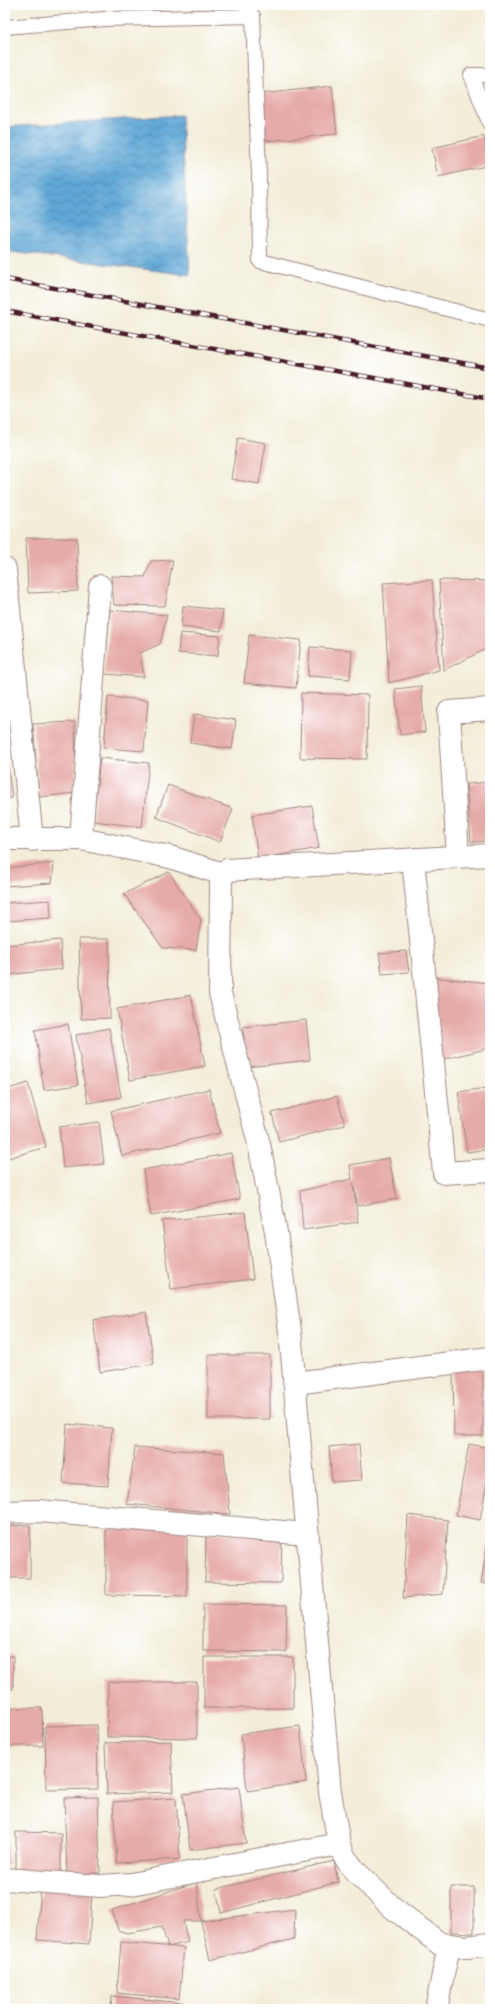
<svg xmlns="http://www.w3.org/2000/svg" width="495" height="2014" font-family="Mynerve,sans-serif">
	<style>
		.water { fill: url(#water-waves); stroke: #546380 }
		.building { fill: #e6aba8 }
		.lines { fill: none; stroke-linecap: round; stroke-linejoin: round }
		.lane-casing { stroke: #9e8682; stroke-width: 16 }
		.street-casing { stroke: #9e8682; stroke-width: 24 }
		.lane { stroke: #fff; stroke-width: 14 }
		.street { stroke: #fff; stroke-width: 22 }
		.rail-casing { stroke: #4a1f2b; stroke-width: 4.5 }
		.rail { stroke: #fff; stroke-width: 3; stroke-dasharray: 9; stroke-linecap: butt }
	</style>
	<defs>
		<pattern id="water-waves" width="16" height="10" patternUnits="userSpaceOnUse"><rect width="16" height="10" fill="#5fa7d6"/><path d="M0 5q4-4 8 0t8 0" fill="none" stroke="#5087ae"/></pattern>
	</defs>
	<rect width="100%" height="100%" fill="#fff"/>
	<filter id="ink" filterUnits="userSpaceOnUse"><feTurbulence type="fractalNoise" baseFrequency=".025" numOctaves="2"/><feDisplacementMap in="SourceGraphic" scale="8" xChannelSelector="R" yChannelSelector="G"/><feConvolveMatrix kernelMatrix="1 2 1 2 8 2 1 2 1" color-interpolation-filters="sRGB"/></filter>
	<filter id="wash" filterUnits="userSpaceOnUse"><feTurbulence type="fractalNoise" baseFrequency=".012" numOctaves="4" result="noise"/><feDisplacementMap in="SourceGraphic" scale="16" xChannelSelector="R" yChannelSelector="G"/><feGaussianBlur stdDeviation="0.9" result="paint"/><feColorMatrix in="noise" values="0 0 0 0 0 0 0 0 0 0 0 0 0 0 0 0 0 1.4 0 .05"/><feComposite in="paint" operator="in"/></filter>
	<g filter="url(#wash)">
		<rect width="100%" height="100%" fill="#f3edd8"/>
		<path class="water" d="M181,115L190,275L5,251V127Z"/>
		<g id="blocks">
			<path class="building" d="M332,86L337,134L266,141L261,94Z
				M484,136L490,165L438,177L432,148Z
				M238,438L266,443L259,484L231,479Z
				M26,538H77L78,591L28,593Z
				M173,560L165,606L114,605L111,576L145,577L151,561Z
				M432,580L439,670L389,683L383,583Z
				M439,580L490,581V647L444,670Z
				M183,606L223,610L221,631L181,627Z
				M110,610L167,615L160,644L140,653L144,677L104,674Z
				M180,633L220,636L218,656L178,653Z
				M249,635L301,640L296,688L244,683Z
				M310,647L352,650L350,679L308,676Z
				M421,686L425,732L400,735L395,689Z
				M301,693L368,695L367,759L300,758Z
				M108,697L148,700L144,751L104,748Z
				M194,714L236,720L232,749L190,743Z
				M75,722L76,793L39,797L33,724Z
				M5,745L12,798H5Z
				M100,758L149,763L142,827L93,821Z
				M490,782V841L471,842L466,784Z
				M168,785L233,809L220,842L156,817Z
				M312,806L319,848L258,859L252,815Z
				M54,863L52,883L5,886V868Z
				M169,872L201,920L196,950L163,948L124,894Z
				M50,900L51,918L5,921V903Z
				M79,939H109L110,1018L81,1019Z
				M60,940L62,969L5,975V945Z
				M406,951L409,972L382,974L379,953Z
				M431,977L490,983V1048L440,1060Z
				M191,995L205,1066L130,1080L117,1009Z
				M306,1020L310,1060L247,1067L243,1027Z
				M68,1024L78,1085L44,1090L35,1030Z
				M109,1028L121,1097L88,1103L76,1035Z
				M28,1083L46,1147L5,1159V1090Z
				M487,1088L490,1108V1149L467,1152L458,1092Z
				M209,1089L220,1133L122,1156L111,1111Z
				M337,1096L345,1125L279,1142L272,1113Z
				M99,1122L104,1164L63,1168L59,1127Z
				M231,1153L240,1199L151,1216L143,1170Z
				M389,1158L397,1199L358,1206L353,1183L358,1222L303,1230L300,1191L352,1179L350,1165Z
				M245,1212L253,1279L171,1289L162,1221Z
				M146,1312L154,1364L100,1372L93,1320Z
				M208,1355H270V1419H208Z
				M453,1368H483V1436H454Z
				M67,1424L112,1428L108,1486L63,1483Z
				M359,1444L362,1480L332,1482L329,1447Z
				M469,1444L490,1448V1465L480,1520L456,1515Z
				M135,1447L224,1453L230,1514L127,1504Z
				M408,1515L448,1520L443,1594L403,1598Z
				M30,1525V1578H5V1526Z
				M106,1528H187V1596L106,1595Z
				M206,1533L282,1534L281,1583L205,1582Z
				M487,1547H490V1584L481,1583Z
				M203,1604L287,1605L286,1652L203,1651Z
				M5,1656H13V1689H5Z
				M204,1657H293V1708H204Z
				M108,1682H197V1738L107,1737Z
				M5,1708H42L43,1746H5Z
				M97,1725L98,1789L46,1790L45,1726Z
				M300,1726L306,1782L247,1791L241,1734Z
				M171,1741L173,1792L107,1794L105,1743Z
				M239,1787L246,1843L190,1850L183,1794Z
				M98,1797L100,1873L67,1874L64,1798Z
				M176,1798L180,1859L117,1863L113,1802Z
				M5,1807H7L8,1865H5Z
				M16,1832L61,1833V1875H16Z
				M334,1861L338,1882L221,1913L216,1889Z
				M197,1882L201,1921H183L188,1942L168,1947L162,1927L127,1933L118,1930L112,1910Z
				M41,1887L92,1891L89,1944L37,1940Z
				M451,1887H474V1933L451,1932Z
				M295,1909L294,1939L210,1960L201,1921Z
				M121,1942L184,1948L179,1999L117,1993Z
				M112,1996L184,2003L183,2009H111Z"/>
		</g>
	</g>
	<g filter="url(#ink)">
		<use href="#blocks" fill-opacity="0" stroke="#9e8682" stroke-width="1"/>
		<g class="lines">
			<g class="lane-casing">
				<path id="lane" d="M5,27L105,19L253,16L259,175L260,261L490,320
					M490,75H471L490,125"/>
			</g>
			<g class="street-casing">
				<path id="street" d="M5,569L32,840
					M5,839H81L170,857L223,874
					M81,839L100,586
					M490,855L227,870L221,879L220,993L259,1144L276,1232L290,1331L330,1792L339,1844L344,1856L355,1871L392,1907L440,1944L467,1947L490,1944
					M458,857L449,712L490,709
					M413,859L444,1173L490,1170
					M295,1383L490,1358
					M5,1512L38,1511L307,1534
					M5,1879L100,1886L131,1884L339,1844
					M436,2009L449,1946"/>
			</g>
			<use href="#lane" class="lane"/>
			<use href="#street" class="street"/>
			<g class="rail-casing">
				<path id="rail" d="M5,279L490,368
					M5,311L490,399"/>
			</g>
			<use href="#rail" class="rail"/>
		</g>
	</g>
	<rect width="495" height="2014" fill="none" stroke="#fff" stroke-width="20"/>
</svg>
